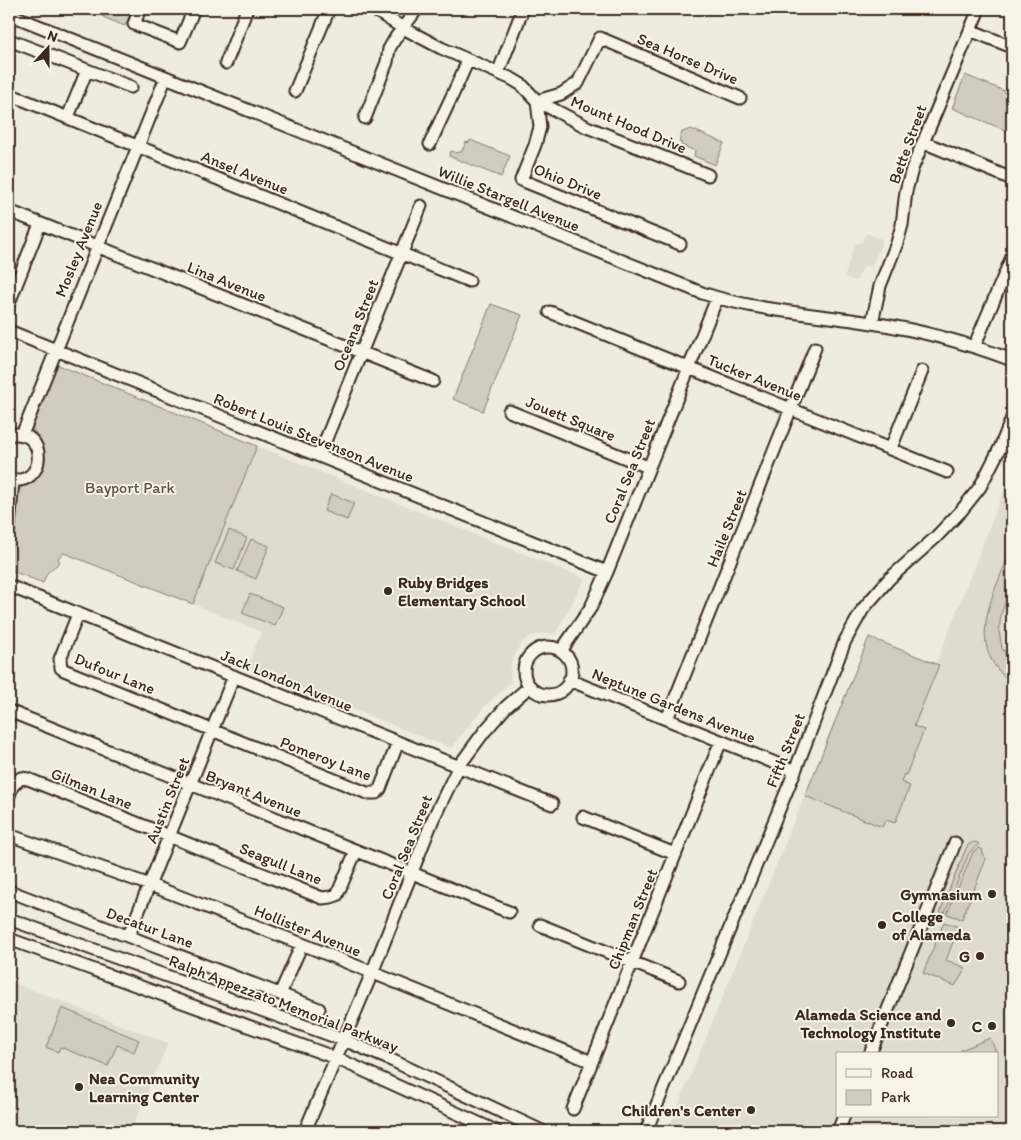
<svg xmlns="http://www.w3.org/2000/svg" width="1021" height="1140" font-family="Itim,sans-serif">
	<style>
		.built { fill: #e0dbd0; fill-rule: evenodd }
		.green { fill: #d1cbc0; stroke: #867a6f }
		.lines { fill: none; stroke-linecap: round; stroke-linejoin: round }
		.minor-casing { stroke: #3b2a1e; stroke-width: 15 }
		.minor { stroke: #f7f3e8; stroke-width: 11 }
		.poi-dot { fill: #3b2a1e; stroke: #f7f3e8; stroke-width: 2 }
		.labels { text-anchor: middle; stroke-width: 4; stroke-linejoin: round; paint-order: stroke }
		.street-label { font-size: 16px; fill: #3b2a1e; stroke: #f7f3e8 }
		.park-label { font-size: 16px; fill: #605246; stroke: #f7f3e8 }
		.poi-label { font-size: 16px; font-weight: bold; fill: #3b2a1e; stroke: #f7f3e8; text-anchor: end }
	</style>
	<rect width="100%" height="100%" fill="#efebe0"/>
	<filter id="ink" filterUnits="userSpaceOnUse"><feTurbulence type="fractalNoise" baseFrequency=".02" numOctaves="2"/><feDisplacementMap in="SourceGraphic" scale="10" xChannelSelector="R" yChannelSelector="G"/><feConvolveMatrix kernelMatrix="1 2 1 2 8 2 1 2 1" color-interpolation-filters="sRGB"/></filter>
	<g filter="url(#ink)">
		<path class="built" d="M866,233L883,240L871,267L865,265L856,281L845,277L849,260L855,244L862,242Z
			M257,446L585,579L555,634L545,633L536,635L527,638L521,644L511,662L510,671L511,682L483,708L451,748L247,667L261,632L193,604Z
			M1012,469V1131H668L869,637L936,664ZM837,1054H997V1116H837Z
			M9,981L168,1043L131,1131H9Z"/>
		<path class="green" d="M100,9H132L125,26L103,17L105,12Z
			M965,75L1012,94V133L952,108Z
			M691,129L724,143L715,165L694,156L695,151L681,145L682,143L679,142L682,132Z
			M470,140L510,156L501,177L449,156L451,151L457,153L462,151L466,142L469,143Z
			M491,304L522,315L483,411L453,399Z
			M56,364L257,446L193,604L64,553L58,558L60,562L47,573L43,583L10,570L15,495C20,485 25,486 33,481C42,475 47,462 45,452C44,441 33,435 32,424Z
			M331,494L354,503L347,520L324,511Z
			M229,530L247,538L234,570L215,563Z
			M251,539L269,546L256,579L237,571Z
			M1012,548V585L1001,614L999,631L1002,648L1012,665V683C962,646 994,593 1012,548Z
			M250,594L283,607L275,626L242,613Z
			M869,637L939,665L914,726L924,730L906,775L904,774L901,782L910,786L895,823L886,820L882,827L805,796Z
			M975,842L979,844L969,853L945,913L940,912L967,846L971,843Z
			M979,848L983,850L982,853L986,859L962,919L947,914L973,852Z
			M944,922L959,927L946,960L966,968L955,986L923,973Z
			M62,1008L139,1040L134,1052L117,1045L108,1066L60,1047L58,1052L46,1047Z
			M990,1038L997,1054H959L961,1050Z"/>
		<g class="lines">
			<g class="minor-casing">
				<path id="minor" d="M140,9L134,24L180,42L194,9
					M373,9L403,28L441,48L512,79L522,85L537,101L587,127L708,175
					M9,14L702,293C756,311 816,314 872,323C920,330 967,343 1012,360
					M970,30L1012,47
					M9,40L131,87
					M226,63L247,9
					M498,73L523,9
					M295,91L329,9
					M9,94L469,281
					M537,101L540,127L535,145L521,180L680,244
					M537,101L561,94L578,83L600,38L740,98
					M68,117L87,70
					M365,118L387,62L389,49L396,37L417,9
					M923,142L1012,179
					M430,144C442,116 456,89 468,60
					M9,211L433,381
					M9,303L40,224
					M550,312L947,472
					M872,323L880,286L897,243L902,225L906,191L912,169L979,9
					M9,331L607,572
					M974,347L1012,257
					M509,411L648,467
					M9,435C49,426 47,489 9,479
					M22,435L166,77
					M891,448L922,371
					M319,456L421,206
					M9,527L13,480
					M9,586L552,804
					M78,614L60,659L61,668L64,670L367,793H376L380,789L398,742
					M524 671a24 24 0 1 1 48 0a24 24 0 1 1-48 0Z
					M561,651L591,607L607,572L717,298
					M569,680L795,771
					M9,711L509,912
					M667,719L815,348
					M9,795L13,785L21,778L28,779L322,898L331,897L337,895L356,851
					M583,817L675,854
					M9,835L150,885L302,944L592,1062
					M9,891L319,1009
					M9,919L344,1040L389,1059L542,1131
					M540,925L679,981
					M129,935L234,676
					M9,939L336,1058L496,1131
					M280,994L302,944
					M870,1054L955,843
					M573,1109L721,741
					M305,1131L372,973L433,819L459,766L484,732L506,707L530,686
					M646,1131L795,771L845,641L863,609L889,579L935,538L961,511L980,487L1000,448L1012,418
					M838,1131L844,1116"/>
			</g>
			<use href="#minor" class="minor"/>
		</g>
	</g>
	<g class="poi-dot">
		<circle cx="388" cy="591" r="5"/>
		<circle cx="992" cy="894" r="5"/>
		<circle cx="882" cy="925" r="5"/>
		<circle cx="980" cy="956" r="5"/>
		<circle cx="951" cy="1023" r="5"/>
		<circle cx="992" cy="1026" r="5"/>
		<circle cx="79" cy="1087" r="5"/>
		<circle cx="751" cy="1110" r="5"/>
	</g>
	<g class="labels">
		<g class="street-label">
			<text transform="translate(688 58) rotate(23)" y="6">Sea Horse Drive</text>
			<text transform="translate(629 124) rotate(23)" y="6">Mount Hood Drive</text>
			<text transform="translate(907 144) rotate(-70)" y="6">Bette Street</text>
			<text transform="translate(245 172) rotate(22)" y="6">Ansel Avenue</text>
			<text transform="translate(568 181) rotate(22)" y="6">Ohio Drive</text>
			<text transform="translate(509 198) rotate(22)" y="6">Willie Stargell Avenue</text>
			<text transform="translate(78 249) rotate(-68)" y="6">Mosley Avenue</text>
			<text transform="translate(227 281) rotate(22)" y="6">Lina Avenue</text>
			<text transform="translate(355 325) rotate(-68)" y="6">Oceana Street</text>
			<text transform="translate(755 377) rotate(22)" y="6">Tucker Avenue</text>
			<text transform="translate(571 418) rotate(22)" y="6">Jouett Square</text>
			<text transform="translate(314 437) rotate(22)" y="6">Robert Louis Stevenson Avenue</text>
			<text transform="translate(629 471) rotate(-68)" y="6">Coral Sea Street</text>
			<text transform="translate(726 528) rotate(-68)" y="6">Haile Street</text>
			<text transform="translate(115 673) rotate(22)" y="6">Dufour Lane</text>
			<text transform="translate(287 680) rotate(22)" y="6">Jack London Avenue</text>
			<text transform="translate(674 705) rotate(22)" y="6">Neptune Gardens Avenue</text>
			<text transform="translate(785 750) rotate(-68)" y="6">Fifth Street</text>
			<text transform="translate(326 758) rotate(21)" y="6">Pomeroy Lane</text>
			<text transform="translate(92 788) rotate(22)" y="6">Gilman Lane</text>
			<text transform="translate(254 793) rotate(22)" y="6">Bryant Avenue</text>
			<text transform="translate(167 800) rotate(-68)" y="6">Austin Street</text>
			<text transform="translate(406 847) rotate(-68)" y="6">Coral Sea Street</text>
			<text transform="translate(281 863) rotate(22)" y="6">Seagull Lane</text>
			<text transform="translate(632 919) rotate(-68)" y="6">Chipman Street</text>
			<text transform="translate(150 927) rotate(20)" y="6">Decatur Lane</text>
			<text transform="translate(308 930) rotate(22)" y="6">Hollister Avenue</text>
			<text transform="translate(284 1003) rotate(21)" y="6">Ralph Appezzato Memorial Parkway</text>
		</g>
		<g class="park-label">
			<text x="130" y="493">Bayport Park</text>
		</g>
		<g class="poi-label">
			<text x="398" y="588" text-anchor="start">Ruby Bridges<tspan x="398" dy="18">Elementary School</tspan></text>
			<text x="982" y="900">Gymnasium</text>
			<text x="892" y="922" text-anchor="start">College<tspan x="892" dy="18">of Alameda</tspan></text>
			<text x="970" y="962">G</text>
			<text x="941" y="1020">Alameda Science and<tspan x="941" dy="18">Technology Institute</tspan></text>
			<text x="982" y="1032">C</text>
			<text x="89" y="1084" text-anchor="start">Nea Community<tspan x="89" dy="18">Learning Center</tspan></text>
			<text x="741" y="1116">Children's Center</text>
		</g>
	</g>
	<rect width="1021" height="1140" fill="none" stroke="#f7f3e8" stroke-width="30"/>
	<rect x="15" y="15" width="991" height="1110" fill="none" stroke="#3b2a1e" stroke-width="2" filter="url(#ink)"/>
	<rect x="836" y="1052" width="162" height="65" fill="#f7f3e8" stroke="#aca397"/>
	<rect x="846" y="1069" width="25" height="8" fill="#f7f3e8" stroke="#aca397"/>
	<text x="881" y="1078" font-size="15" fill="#3b2a1e">Road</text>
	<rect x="846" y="1090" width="25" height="15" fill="#d1cbc0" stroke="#aca397"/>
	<text x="881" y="1102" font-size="15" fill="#3b2a1e">Park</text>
	<g transform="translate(48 48) rotate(21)" stroke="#f7f3e8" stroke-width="4" paint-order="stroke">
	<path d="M0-4L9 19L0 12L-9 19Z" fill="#3b2a1e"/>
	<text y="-8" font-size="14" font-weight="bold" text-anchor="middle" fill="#3b2a1e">N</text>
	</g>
</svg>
